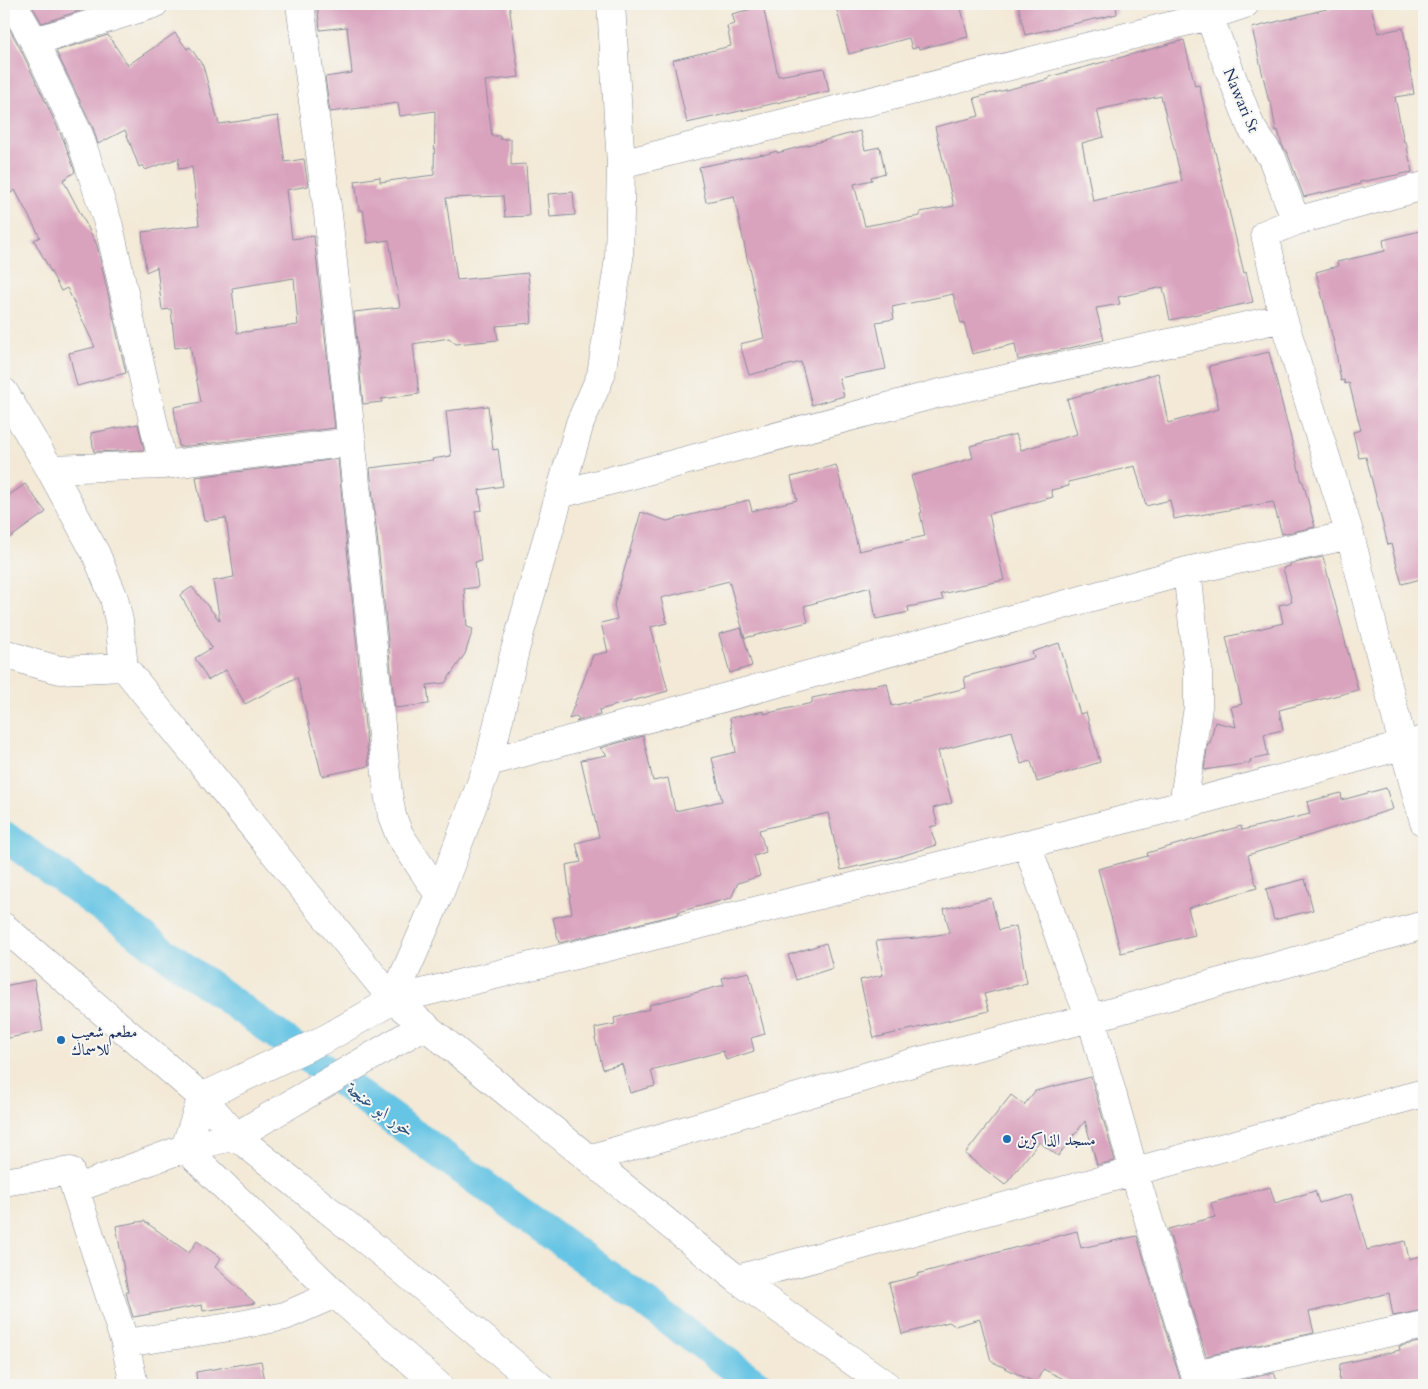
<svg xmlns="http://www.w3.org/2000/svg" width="1428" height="1389" font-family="Cardo,Amiri,serif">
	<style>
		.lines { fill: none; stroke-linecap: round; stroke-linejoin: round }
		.canal { stroke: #66c4e4; stroke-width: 31 }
		.building { fill: #d9a2bd; fill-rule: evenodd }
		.minor-casing { stroke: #878c9a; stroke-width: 29 }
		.minor { stroke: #fff; stroke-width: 28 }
		.poi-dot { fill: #1f6fb2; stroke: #f6f6f2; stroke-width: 2 }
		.labels { text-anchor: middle; stroke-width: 4; stroke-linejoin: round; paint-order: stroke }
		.street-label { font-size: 16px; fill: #1b2f5e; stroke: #f6f6f2 }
		.poi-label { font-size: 16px; fill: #1b2f5e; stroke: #f6f6f2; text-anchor: start }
		.water-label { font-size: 18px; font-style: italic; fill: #2e5480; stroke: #f6f6f2 }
	</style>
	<rect width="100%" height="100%" fill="#f6f6f2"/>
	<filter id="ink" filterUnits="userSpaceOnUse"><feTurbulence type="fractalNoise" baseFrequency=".02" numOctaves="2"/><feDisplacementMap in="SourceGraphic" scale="10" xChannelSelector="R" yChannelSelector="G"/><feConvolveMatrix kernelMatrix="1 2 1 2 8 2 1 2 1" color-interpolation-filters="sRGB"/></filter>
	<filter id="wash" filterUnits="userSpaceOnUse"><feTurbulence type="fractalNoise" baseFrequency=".0096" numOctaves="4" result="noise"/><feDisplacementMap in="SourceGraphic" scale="20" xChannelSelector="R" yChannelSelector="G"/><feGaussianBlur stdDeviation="1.12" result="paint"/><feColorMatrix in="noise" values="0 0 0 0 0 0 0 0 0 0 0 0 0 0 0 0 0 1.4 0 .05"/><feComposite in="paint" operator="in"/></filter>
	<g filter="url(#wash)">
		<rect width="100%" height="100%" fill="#f3e9d6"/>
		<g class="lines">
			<path class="canal" d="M4,836L758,1385"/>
		</g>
		<g id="blocks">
			<path class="building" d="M31,4H98V5L42,23Z
				M317,4H509L519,77L485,81L492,136H500V139H511V165L526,164L529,216L505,217L503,196L446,198L457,280L528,273L532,323L496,326L498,340L456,344L449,338L413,344L419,394L381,399L382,402L363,404L354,312L400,307L389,240L368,243L363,210H359L355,181L380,177V182L434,175L435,111L400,116L398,103L330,112L325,77L352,73L347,27L320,30Z
				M835,4H960L968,37L919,49L918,47L912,49L909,38L849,54Z
				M1018,4H1116L1117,14L1025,35Z
				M1346,4H1370L1378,33L1403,28L1414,94L1395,97L1404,142H1406L1412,172L1360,182V184L1304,197L1287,152L1282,145L1278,130L1276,131L1271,102H1269L1252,28Z
				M763,6L778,76L824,68L829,91L687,123L673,60L731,46L727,26L735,24L732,14Z
				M4,19L20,48L64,141L75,172L63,180L97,245L126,373L77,386L69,353L95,347L67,288L61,291L34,240L40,237L15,190L4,198Z
				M175,33L187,49L190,47L203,66L219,124L278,116L285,162L304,159L308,186L286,190L292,239L314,236L335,428L179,447L174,407L201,402L190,346L175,348L171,309L162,310L157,267L146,272L142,232L199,225L192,167L178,169L179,158L145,170L143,165L139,167L125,130L98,144L93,128L56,51L108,35L128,65ZM294,278L298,325L237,333L232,288Z
				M1184,40L1195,86L1199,85L1244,273L1246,272L1253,302L1170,320L1163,287L1118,297L1120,304L1096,308L1104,340L1018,360L1015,344L972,354L964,322L961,323L953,294L892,307L894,319L876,322L886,369L839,378L844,396L812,405L801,362L749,375L740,344L764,338L734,196L706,202L699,167L763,154V155L777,151V153L860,131L865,150L880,147L885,173L871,177L872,180L854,184L865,226L920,216V212L954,206L935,127L979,116L974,98L1049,79V77ZM1161,96L1182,181L1093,201L1082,143L1104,137L1097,110Z
				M573,192L575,215L550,217L548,194Z
				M1424,230V578L1402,584L1391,544L1388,545L1366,457L1359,458L1353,432L1361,430L1349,383L1345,384L1344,380L1341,381L1335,347L1316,272L1338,266L1337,262L1385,251L1383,240Z
				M1269,352L1302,482H1303L1315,527L1282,534L1273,502L1189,517V516L1174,519L1170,500L1146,506L1135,466L1068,482L1069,486L1051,490L1053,497L989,514L1004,580L941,594L943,600L908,607L909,612L876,619L870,587L804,606L808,622L745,638L729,581L661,598L667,623L651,627L668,691L599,710L600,715L576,722L579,719L577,716L569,719L593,655L608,652L601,623L617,619L614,605L641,512L667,521L749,500L752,511L797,500L791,477L836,465L859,551L925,536L920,513L922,512L911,476L973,458L970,446L1016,434L1021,450L1077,434L1067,399L1158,373L1168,423L1219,409L1209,366Z
				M488,406L493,450L498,449L503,486L479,490L482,510L475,511L481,561L475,562L478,587L464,589L467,627L473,629L465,654L445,683L427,685L429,704L395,708L370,468L433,460L432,459L451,456L446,411Z
				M138,424L144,450L94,452L91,433Z
				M338,459L369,766L322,776L297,677L245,704L226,670L208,680L195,658L212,648L180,595L192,587L220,621L213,581L234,577L226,518L204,521L196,477Z
				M25,484L46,512L4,542V499Z
				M1323,557L1358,690L1279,710L1283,730L1264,734L1268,756L1250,760L1251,763L1204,770L1208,743H1210L1215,722L1236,727L1231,707L1242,704L1226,637L1283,623L1279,605L1292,602L1283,568L1290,566V564Z
				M741,628L752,666L730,673L719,634Z
				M1059,643L1080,714L1086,712L1100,762L1037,782L1031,761L1021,764L1012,731L938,751L952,803L933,808L938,825L930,827L936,845L898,857L841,870L828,813L759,830L766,852L754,856L760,876L738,883L731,898L678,912L679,914L559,943L553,918L572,913L569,897H570L566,865L581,862L576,843L599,837L581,760L607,755L600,748L643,736L653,781L668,778L675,811L722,801L712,758L736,752L730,718L764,711V714L812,703V698L887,683L892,706L966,688L964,677L1034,658L1032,652Z
				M1386,788L1393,809L1248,855L1257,888L1188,908L1195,935L1121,953L1098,869L1148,856L1147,853L1241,826L1242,830L1310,814L1307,802L1341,793L1342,800Z
				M1305,879L1313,910L1274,920L1266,889Z
				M991,898L999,930L1016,926L1027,983L984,994L989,1011L874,1038L860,980L883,975L876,941L917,938L950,933L944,909Z
				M826,943L833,968L796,980L788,955Z
				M749,972L765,1034L751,1038L754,1051L726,1060L723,1051L651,1070L655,1086L630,1093L622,1064L603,1069L595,1038H596L595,1028L615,1024L614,1018L650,1009L649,1005L724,985L722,978Z
				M34,980L43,1031L4,1039V986Z
				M1091,1077L1115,1161L1097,1165L1085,1121L1058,1156L1039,1142L1005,1185L965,1154L1011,1095L1024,1105L1035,1091Z
				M1270,1187L1275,1203L1315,1191L1319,1203L1351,1194L1367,1250L1405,1241L1409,1259L1424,1255V1310L1393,1316L1389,1293L1309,1312L1314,1333L1206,1356L1168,1229L1215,1217L1211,1203Z
				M144,1221L189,1253L197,1241L221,1258L215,1267L255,1303L203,1311L202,1305L133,1317L128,1300L126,1292H128L116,1226Z
				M1077,1231L1081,1248L1137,1236L1182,1385H1076L1043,1369L1036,1383L991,1361L980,1319L955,1326L949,1322L902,1334L889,1283L918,1276L917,1274Z
				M1424,1341V1385H1339L1340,1364L1400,1350L1399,1346Z
				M261,1361L266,1385H197L196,1372Z
				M1274,1373L1280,1385H1217Z"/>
		</g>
	</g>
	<g filter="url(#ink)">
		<use href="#blocks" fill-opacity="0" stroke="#878c9a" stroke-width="1"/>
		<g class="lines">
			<g class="minor-casing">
				<path id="minor" d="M13,4L34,41L62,33L154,4
					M300,4L328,214L388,793L392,816L399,834L439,895L393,1000
					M1206,4L1209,16L1251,127L1272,158L1296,221
					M34,41L79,135L109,226L163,465
					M621,164L1209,16L1245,4
					M1424,186L1296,221L1265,234L1283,318L1350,535L1403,745L1424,822
					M4,392L50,469L96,554L114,598L119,621L124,667
					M50,469L163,465L352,442
					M560,494L936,394L1283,318
					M4,653L33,663L60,670L124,667L393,1000L737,1279L886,1385
					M489,762L515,650L580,423L601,375L619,259L621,164L611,4
					M1183,805L1198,707V669L1187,571
					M1027,844L1073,977L1091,1018L1134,1171L1198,1385
					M439,895L489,762L1187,571L1350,535
					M4,927L202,1097L236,1136L388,1258L539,1385
					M185,1148L202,1097L327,1038L393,1000L1027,844L1183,805L1424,740
					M185,1148L335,1294
					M589,1159L915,1062L1091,1018L1424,925
					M4,1182L70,1171L75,1189L125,1343L134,1385
					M75,1189L185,1148L236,1136L425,1025
					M737,1279L1424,1093
					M125,1343L230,1327L285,1316L335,1294L438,1385
					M1195,1374L1424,1325"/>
			</g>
			<use href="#minor" class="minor"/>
		</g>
	</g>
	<g class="poi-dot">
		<circle cx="61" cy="1040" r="5"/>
		<circle cx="1007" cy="1139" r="5"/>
	</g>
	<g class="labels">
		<g class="street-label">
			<text transform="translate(1242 100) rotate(67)" y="6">Nawari St</text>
		</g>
		<g class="poi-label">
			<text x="71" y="1037">مطعم شعيب<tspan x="71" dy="18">للاسماك</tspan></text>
			<text x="1017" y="1145">مسجد الذاكرين</text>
		</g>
		<g class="water-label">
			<text transform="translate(381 1110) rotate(36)" y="6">خور ابو عنجة</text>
		</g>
	</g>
	<rect width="1428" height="1389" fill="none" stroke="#f6f6f2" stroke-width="20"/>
</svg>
